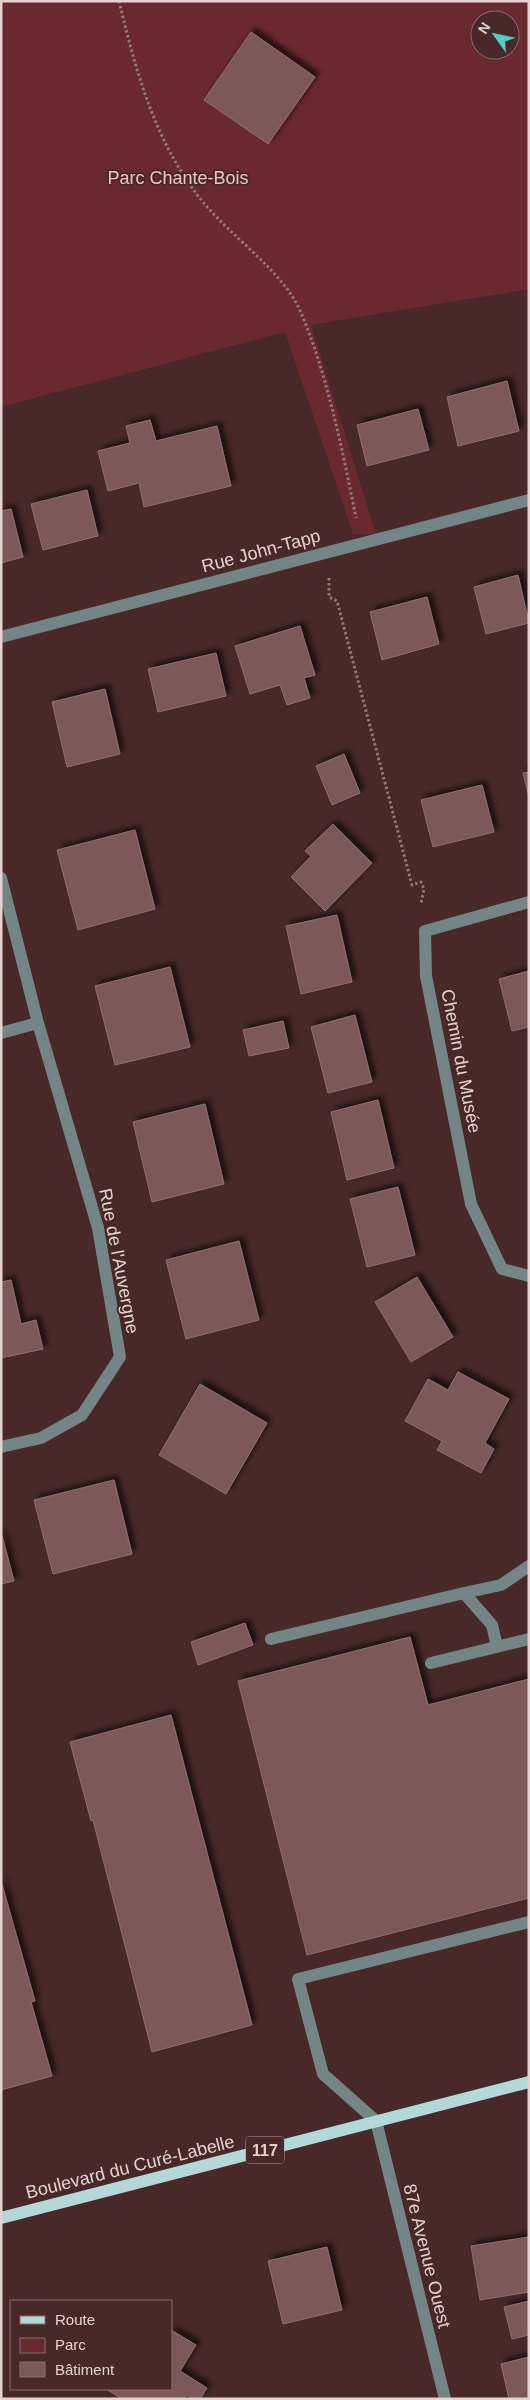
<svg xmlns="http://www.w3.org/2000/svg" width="530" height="2400" font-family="Arial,sans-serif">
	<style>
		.green { fill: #69292f; fill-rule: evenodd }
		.building { fill: #7d5859; stroke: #936d6e; filter: url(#shadow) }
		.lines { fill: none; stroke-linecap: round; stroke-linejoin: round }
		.path { stroke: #937878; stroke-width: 3; stroke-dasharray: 2.5 2.5; stroke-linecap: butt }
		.minor { stroke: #738585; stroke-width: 12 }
		.major { stroke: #b2d9d7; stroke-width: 12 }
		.labels { text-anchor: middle; stroke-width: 4; stroke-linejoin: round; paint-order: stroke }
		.shield { fill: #482829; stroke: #b79f9f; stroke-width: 1 }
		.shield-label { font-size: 16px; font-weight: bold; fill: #e7d2d2 }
		.park-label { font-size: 18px; fill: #f4c1c2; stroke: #482829 }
		.street-label { font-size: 18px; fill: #e7d2d2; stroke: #482829 }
	</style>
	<defs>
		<filter id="shadow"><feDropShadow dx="4.5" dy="-4.5" stdDeviation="2.5" flood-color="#0009"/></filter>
	</defs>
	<rect width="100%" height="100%" fill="#482829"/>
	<path class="green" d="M1,1H529V289L311,325L376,534H353L285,332L1,407ZM480,20H510V50H480Z"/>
	<path class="building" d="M251,32L315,77L268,144L204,100Z
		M507,381L519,431L458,446L447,397Z
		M418,409L429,450L367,466L357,425Z
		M150,420L156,441L217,426L231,486L144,507L139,483L108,491L98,451L130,443L126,426Z
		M87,490L98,536L43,550L31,504Z
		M11,509L23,557L1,563V511Z
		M518,575L529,623L486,634L474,587Z
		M427,597L439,644L382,660L370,612Z
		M300,626L315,675L304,678L310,698L287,705L280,685L250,694L235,646Z
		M216,653L226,696L158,712L148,669Z
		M105,689L120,754L67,767L52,702Z
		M344,754L360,793L332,805L316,766Z
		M529,772V797L523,773Z
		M482,785L494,832L433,847L421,800Z
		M333,824L372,863L325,911L291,877L311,856L305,851Z
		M135,830L155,909L78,930L57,850Z
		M337,915L352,982L301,994L286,926Z
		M170,967L190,1047L115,1065L95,986Z
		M529,971V1027L512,1031L499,979Z
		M355,1015L372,1082L328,1093L311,1027Z
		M283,1021L289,1048L249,1056L243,1030Z
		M378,1100L394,1168L347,1180L331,1112Z
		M205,1104L224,1184L152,1202L133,1122Z
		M398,1187L415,1255L367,1267L350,1199Z
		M239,1241L259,1320L186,1339L166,1260Z
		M417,1277L453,1337L411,1362L375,1302Z
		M11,1280L21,1324L36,1320L43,1349L1,1358V1282Z
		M458,1372L509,1399L485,1443L494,1449L481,1473L437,1450L442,1441L405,1421L428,1379L448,1390Z
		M200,1384L267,1423L226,1494L159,1455Z
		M114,1480L132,1554L53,1574L34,1500Z
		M1,1532L14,1581L1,1584Z
		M245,1623L253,1645L198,1665L191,1642Z
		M410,1637L428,1705L529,1679V1898L307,1955L238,1681Z
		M171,1715L252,2025L152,2052L93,1820L91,1821L70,1742Z
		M1,1881L35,2001L31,2002L52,2076L1,2090Z
		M529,2237V2292L480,2300L471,2246Z
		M327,2247L342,2310L283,2324L268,2261Z
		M529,2301V2335L512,2339L504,2307Z
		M171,2330L196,2345L180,2371L207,2388L200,2399H192L186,2395L184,2399H122L106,2389H171Z
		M529,2357V2399H509L501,2364Z"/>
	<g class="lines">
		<path class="path" d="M119,1C137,76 157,149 208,208C233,236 269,263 290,293C300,307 306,325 312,341C332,398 344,458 356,518
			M329,578V597L337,601L412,885L421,882L424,889L421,903"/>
		<path class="minor" d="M1,637L529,500
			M1,878L38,1023L98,1228L120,1357L82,1415L41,1438L1,1447
			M529,902L425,931L426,976L471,1204L502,1269L529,1276
			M1,1033L38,1023
			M464,1593L501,1585L529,1566
			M271,1639L464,1593L492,1625L497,1647
			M431,1663L529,1639
			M445,2399L376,2121L323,2074L298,1979L529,1922"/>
		<path class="major" d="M1,2218L529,2082"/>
	</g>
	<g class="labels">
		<rect class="shield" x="246" y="2136.5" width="38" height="27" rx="4"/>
		<g class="shield-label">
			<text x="265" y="2156">117</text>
		</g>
		<g class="park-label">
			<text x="178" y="184">Parc Chante-Bois</text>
		</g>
		<g class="street-label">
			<text transform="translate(261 551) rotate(-15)" y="6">Rue John-Tapp</text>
			<text transform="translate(461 1061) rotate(79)" y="6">Chemin du Musée</text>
			<text transform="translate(119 1261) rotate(79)" y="6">Rue de l'Auvergne</text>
			<text transform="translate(130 2167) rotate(-14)" y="6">Boulevard du Curé-Labelle</text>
			<text transform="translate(427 2256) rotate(76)" y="6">87e Avenue Ouest</text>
		</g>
	</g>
	<rect width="530" height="2400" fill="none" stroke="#e7d2d2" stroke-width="5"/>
	<rect x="10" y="2300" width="162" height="90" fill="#482829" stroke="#886c6d"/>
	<rect x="20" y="2316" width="25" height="8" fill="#b2d9d7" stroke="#886c6d"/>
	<text x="55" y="2325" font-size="15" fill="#e7d2d2">Route</text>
	<rect x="20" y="2338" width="25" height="15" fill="#69292f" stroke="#886c6d"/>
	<text x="55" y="2350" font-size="15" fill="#e7d2d2">Parc</text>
	<rect x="20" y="2362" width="25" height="15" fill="#7d5859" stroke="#886c6d"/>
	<text x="55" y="2375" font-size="15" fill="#e7d2d2">Bâtiment</text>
	<g transform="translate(495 35) rotate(303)"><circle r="24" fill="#482829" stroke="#886c6d"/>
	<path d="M0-4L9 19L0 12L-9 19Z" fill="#53cdcb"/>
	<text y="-8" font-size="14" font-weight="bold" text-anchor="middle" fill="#e7d2d2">N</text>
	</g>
</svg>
